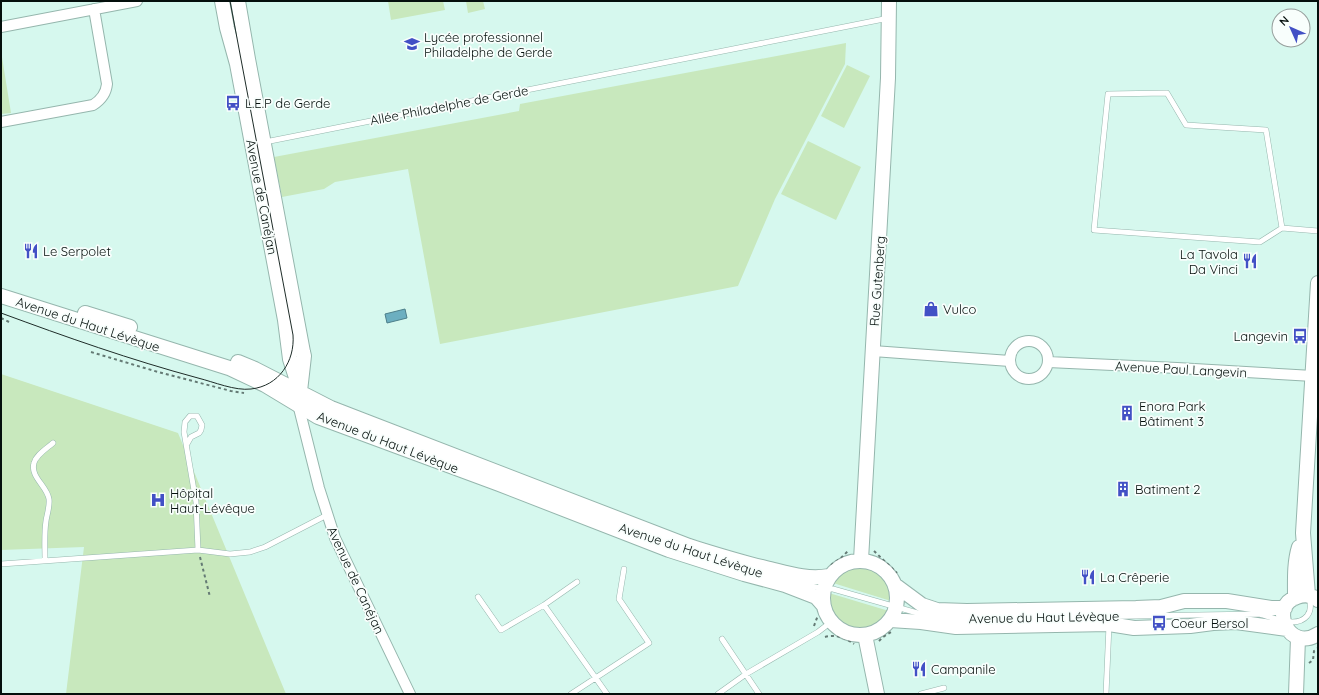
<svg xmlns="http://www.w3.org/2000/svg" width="1319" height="695" font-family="Quicksand,sans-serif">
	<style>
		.green { fill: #c8e8bd }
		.water { fill: #6cafc0; stroke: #4d7f8a }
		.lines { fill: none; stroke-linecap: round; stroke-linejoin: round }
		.lane-casing { stroke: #95b6ad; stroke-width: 6 }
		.street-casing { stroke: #95b6ad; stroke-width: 12 }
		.secondary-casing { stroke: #95b6ad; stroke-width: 16 }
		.path { stroke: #647a74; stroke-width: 2; stroke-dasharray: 3 3; stroke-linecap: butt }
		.lane { stroke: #fff; stroke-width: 5 }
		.street { stroke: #fff; stroke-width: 10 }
		.secondary { stroke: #fff; stroke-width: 14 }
		.tram { stroke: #1e2c28; stroke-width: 1 }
		.labels { text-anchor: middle; stroke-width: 3.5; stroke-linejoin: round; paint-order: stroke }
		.poi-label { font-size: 13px; fill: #040f0c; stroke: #f8fefc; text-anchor: start }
		.street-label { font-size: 13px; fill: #040f0c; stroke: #f8fefc }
	</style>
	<rect width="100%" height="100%" fill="#d6f8ee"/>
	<path class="green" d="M388,1H443L445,10L391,20Z
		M466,1H483L485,9L468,13Z
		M846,43L845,64L775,199L738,286L440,344L408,169L335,182L324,189L282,197L274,157L519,111L520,104Z
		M1,51L11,113L1,114Z
		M847,65L870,76L844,128L821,116Z
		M808,141L861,167L836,220L781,194Z
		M1,374L178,433L286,694H66L84,547L1,550Z
		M859,567C877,569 894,581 891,601L833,583C840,573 847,569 859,567Z
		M829,593L889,611C871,644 825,629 829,593Z"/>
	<path class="water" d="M405,309L407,318L387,323L385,314Z"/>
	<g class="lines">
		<g class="lane-casing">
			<path id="lane" d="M265,142L889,18
				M1282,228L1266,130L1186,125L1167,93L1108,94L1094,230L1260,242L1282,228L1318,231
				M187,444L191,437L199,433L201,430L202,425L197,416H190L185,422L184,432L196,502L198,550
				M45,561C45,548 44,534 46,521C47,514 50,506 49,499C47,486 30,477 34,463C36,455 46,449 53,443
				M1,564L198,550L230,554L250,552L265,547L327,515
				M796,582L823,589H833L921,614L949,619L1259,614C1273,617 1296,629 1307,616C1311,611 1311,604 1309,598
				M478,597L501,630L544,605L577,582
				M544,605L607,694
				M722,639L759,694
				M571,694L649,643L619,599L624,569
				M718,694L746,674L818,632L831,622
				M921,694L944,688
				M1106,694L1109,625"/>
		</g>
		<g class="street-casing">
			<path id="street" d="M1,27L137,1
				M1,122L93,105C101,100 106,94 107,84L94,9
				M1010 360a19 19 0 1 1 38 0a19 19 0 1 1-38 0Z
				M873,351L1010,361
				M1048,362L1177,368L1313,376
				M298,404L319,488L335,538L410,694"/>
		</g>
		<g class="secondary-casing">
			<path id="secondary" d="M222,1L227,28L237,64L285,320L290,359L299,387
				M238,1L248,59L303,352L304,356L299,400
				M1,296L229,368L265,385L318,417L499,484L669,550L744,574L785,585L816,597L823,605
				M85,313L130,327
				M238,362L255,369L331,408L362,420L689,546C715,554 740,562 766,568C787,573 807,580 829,576
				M861,560L888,78L889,1
				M823 598a37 37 0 1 1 74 0a37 37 0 1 1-74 0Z
				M895,585L922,605L937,610L967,611L1136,608L1161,607L1184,601H1227L1271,608H1285
				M1308,595L1303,533L1318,283
				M1295,598C1295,581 1294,563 1299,547
				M1318,600C1312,595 1305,594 1297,597C1268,606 1289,653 1318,634
				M890,620L921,622L956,627L1109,624L1134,628L1190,626L1213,623L1236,622L1287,629
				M865,635L877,694
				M1296,694L1298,638"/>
		</g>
		<path class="path" d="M1,318L9,322
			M91,352L158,372L231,391L244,393
			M874,551L897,573
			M200,557L210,597
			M831,565L841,558L849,550
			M814,626L818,615
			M825,637C835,634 846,638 854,644
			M879,641L883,637L891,632
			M1309,663L1313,660L1314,651L1318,648"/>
		<use href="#lane" class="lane"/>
		<use href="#street" class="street"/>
		<use href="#secondary" class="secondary"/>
		<path class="tram" d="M1,313C66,337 131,360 198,378C214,382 235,391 251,389C279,386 295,361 293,335L230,1"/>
	</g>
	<defs>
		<g id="school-bare" transform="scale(1.2)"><path d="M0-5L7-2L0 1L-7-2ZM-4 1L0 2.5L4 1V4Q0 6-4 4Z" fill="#4250c5" stroke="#f8fefc" stroke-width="2.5" paint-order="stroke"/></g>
		<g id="bus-bare" transform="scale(1.2)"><path d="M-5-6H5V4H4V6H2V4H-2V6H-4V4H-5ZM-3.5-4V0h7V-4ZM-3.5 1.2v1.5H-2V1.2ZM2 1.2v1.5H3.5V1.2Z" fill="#4250c5" stroke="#f8fefc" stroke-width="2.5" paint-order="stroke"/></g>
		<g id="restaurant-bare" transform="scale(1.2)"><path d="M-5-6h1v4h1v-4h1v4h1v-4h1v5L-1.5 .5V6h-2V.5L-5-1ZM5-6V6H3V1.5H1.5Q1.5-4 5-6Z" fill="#4250c5" stroke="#f8fefc" stroke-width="2.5" paint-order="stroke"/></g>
		<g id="shop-bare" transform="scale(1.2)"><path d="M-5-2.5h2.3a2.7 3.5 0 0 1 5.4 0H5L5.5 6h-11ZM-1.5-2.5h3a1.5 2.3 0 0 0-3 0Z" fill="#4250c5" stroke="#f8fefc" stroke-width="2.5" paint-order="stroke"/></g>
		<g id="building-bare" transform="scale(1.2)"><path d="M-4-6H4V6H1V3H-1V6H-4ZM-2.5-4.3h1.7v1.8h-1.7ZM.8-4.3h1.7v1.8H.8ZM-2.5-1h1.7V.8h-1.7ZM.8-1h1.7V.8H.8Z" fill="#4250c5" stroke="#f8fefc" stroke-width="2.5" paint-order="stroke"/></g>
		<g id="hospital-bare" transform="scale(1.2)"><path d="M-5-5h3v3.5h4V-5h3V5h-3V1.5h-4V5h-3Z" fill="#4250c5" stroke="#f8fefc" stroke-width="2.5" paint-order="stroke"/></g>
	</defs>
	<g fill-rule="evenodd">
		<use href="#school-bare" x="412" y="44"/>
		<use href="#bus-bare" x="233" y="103"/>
		<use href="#restaurant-bare" x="31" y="251"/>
		<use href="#restaurant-bare" x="1250" y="261"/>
		<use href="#shop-bare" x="931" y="309"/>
		<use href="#bus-bare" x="1300" y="336"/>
		<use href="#building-bare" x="1127" y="413"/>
		<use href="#building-bare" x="1123" y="489"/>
		<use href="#hospital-bare" x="158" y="500"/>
		<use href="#restaurant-bare" x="1088" y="577"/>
		<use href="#bus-bare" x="1159" y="623"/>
		<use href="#restaurant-bare" x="919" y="669"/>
	</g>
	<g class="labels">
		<g class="poi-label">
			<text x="424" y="42">Lycée professionnel<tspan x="424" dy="15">Philadelphe de Gerde</tspan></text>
			<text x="245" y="108">L.E.P de Gerde</text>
			<text x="43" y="256">Le Serpolet</text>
			<text x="1238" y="259" text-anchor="end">La Tavola<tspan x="1238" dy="15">Da Vinci</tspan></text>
			<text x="943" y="314">Vulco</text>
			<text x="1288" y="341" text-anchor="end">Langevin</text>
			<text x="1139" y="411">Enora Park<tspan x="1139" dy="15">Bâtiment 3</tspan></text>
			<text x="1135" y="494">Batiment 2</text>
			<text x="170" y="498">Hôpital<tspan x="170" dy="15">Haut-Lévêque</tspan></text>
			<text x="1100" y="582">La Crêperie</text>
			<text x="1171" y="628">Coeur Bersol</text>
			<text x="931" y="674">Campanile</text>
		</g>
		<g class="street-label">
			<text transform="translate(449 105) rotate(-11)" y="5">Allée Philadelphe de Gerde</text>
			<text transform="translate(262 197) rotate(79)" y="5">Avenue de Canéjan</text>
			<text transform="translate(877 281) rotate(-86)" y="5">Rue Gutenberg</text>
			<text transform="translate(88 324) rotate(18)" y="5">Avenue du Haut Lévèque</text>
			<text transform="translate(1181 369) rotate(3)" y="5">Avenue Paul Langevin</text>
			<text transform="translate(388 442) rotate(21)" y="5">Avenue du Haut Lévèque</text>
			<text transform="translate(691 550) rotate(18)" y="5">Avenue du Haut Lévèque</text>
			<text transform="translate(356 580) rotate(65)" y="5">Avenue de Canéjan</text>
			<text transform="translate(1044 617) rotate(-1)" y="5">Avenue du Haut Lévèque</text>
		</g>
	</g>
	<rect width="1319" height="695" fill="none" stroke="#040f0c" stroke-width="4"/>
	<g transform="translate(1291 28) rotate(315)"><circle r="19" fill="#f8fefc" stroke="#969e9c"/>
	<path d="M0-3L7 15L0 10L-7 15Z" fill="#4250c5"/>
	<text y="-6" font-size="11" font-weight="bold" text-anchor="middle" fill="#040f0c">N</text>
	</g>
</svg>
